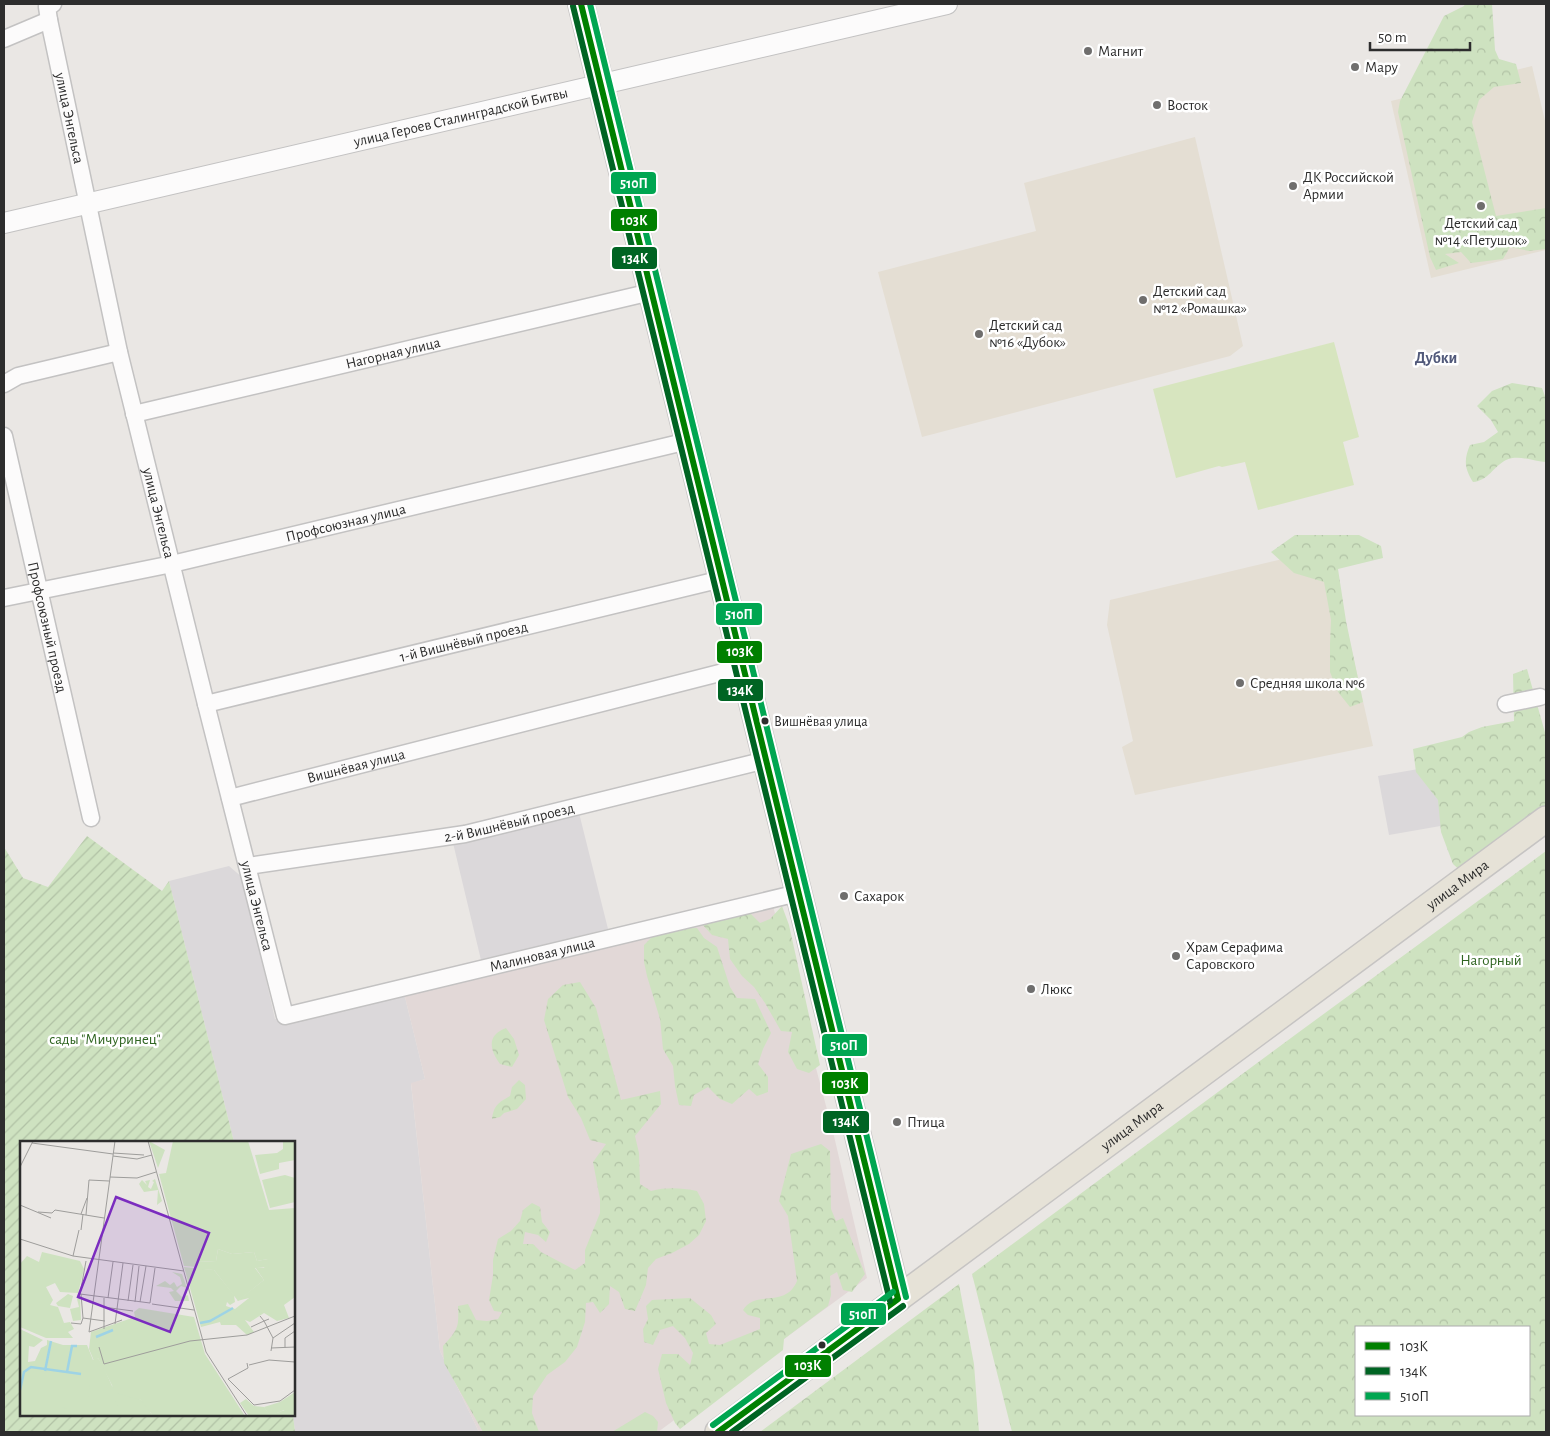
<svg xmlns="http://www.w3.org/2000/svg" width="1550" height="1436" font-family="'Alegreya Sans',sans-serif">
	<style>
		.industrial { fill: #dbd8da }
		.education { fill: #e4ded3 }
		.medical { fill: #e2d8d7 }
		.grass { fill: #cee2c0 }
		.forest { fill: url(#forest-crowns); fill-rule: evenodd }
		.garden { fill: url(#garden-furrows) }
		.pitch { fill: #d7e5bf }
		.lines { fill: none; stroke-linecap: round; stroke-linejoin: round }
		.minor-casing { stroke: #c3c2c2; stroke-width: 19 }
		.tertiary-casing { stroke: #c3c2c2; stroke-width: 22 }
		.primary-casing { stroke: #c6c4c3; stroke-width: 28 }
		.minor { stroke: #fcfbfb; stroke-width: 16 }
		.tertiary { stroke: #fcfbfb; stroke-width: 20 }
		.primary { stroke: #e6e2d7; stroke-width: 25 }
		.bus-1-casing { stroke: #fff; stroke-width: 10 }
		.bus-2-casing { stroke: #fff; stroke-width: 10 }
		.bus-3-casing { stroke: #fff; stroke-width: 10 }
		.bus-1 { stroke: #008000; stroke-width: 6 }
		.bus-2 { stroke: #006423; stroke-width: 6 }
		.bus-3 { stroke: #00a651; stroke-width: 6 }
		.poi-dot { fill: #6f6e6d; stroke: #fff; stroke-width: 2 }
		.bus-dot { fill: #2d2d2d; stroke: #fff; stroke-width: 2 }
		.labels { text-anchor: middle; stroke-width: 5; stroke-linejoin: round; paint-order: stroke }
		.bus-label { font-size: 14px; fill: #2d2d2d; stroke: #fff; text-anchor: start }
		.poi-label { font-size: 15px; fill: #2d2d2d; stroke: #fff; text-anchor: start }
		.street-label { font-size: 15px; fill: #2d2d2d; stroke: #fff }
		.park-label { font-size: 15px; fill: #306522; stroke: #fff }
		.neighbourhood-label { font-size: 16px; font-weight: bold; fill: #51597a; stroke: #fff }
		.inset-river { fill: none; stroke: #9ed3e5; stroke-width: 2.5 }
		.inset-road { fill: none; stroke: #9e9d9b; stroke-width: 1 }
		.view { fill: #7b2cbf; fill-opacity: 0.15; stroke: #7b2cbf; stroke-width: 2.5 }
		.inset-edge { fill: none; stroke: #2d2d2d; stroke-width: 2.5 }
		.line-badge { stroke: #fff; stroke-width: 2 }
		.badge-label { font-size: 14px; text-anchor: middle; font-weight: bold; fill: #fff }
	</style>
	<defs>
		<pattern id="forest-crowns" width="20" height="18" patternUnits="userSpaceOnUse" patternTransform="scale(1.25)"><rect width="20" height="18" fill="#cee2c0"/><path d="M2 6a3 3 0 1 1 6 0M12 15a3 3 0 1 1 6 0" fill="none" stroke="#b1c2a5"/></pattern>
		<pattern id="garden-furrows" width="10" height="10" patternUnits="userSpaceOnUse" patternTransform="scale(1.25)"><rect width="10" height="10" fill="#cee2c0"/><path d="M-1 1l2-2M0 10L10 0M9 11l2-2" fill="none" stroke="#b1c2a5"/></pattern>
	</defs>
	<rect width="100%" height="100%" fill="#eae7e4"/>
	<path class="industrial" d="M1459,762L1469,821L1389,835L1378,776Z
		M579,813L608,929L481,960L453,843Z
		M229,866L243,878L275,1019L332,1006L335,1013L404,993L425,1079L411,1084L440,1351L479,1432H295L293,1415L294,1142H234L169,881Z"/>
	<path class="education" d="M1532,66L1546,125V250L1431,278L1391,101Z
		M1195,137L1243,346L1230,356L922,437L878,272L1036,231L1024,183Z
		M1329,548L1373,746L1135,795L1122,747L1133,741L1107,625L1110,600Z"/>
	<path class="medical" d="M773,906L834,1136L867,1278L658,1432H479L440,1351L411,1083L425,1079L404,993Z"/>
	<path class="grass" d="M645,1412L653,1416L658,1422L657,1432H612Z"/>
	<path class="forest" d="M1465,4H1492L1495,50L1499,59L1516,64L1521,83L1494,87L1479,100L1472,122L1496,216L1546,208V249L1529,251L1510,247L1503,259L1471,263L1461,252L1445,254L1459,263L1436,270L1430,257L1398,112L1400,101L1444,16L1464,6Z
		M1512,383L1542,388L1546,399V462C1534,462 1519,454 1506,460C1494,466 1488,481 1473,482C1464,468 1464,459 1470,445L1484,442L1498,432L1491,420L1477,406L1492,391Z
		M1295,535H1359L1381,546L1383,558L1338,569L1346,621L1363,702L1350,707L1338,692L1330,672V644L1331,620L1324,582L1294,573L1271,552Z
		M1527,669L1546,736V817L1464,874L1453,864L1441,832L1438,800L1416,772L1413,749L1462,737L1469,732L1482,727L1514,721L1513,674Z
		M1546,851V1432H1012L972,1274L1295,1035ZM1356,1327H1529V1415H1356Z
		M782,906L789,925L820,1065L809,1073L797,1069L788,1052L792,1032L781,1031L765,1003L754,987L742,976L730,959L728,939L712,935L700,922L732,913H750L760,923L770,919Z
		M697,928L704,938L717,947L730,987L737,998L755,999L771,1033L763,1049L758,1064L768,1077V1092L757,1096L749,1089L732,1104L720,1099L708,1087L694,1095L691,1106L679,1105L675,1086L673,1066L663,1049L660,1019L647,976L644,962V945L653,936L676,929Z
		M580,982L596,1008L621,1100L660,1091L661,1104L635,1136L639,1153L640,1184L651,1191C667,1187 681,1188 697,1191L704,1204L706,1221L699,1235L689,1244L672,1253L656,1259L648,1268L646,1285L635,1311L625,1309L619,1292L610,1286L609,1304L600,1313L593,1302L586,1303L585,1322L577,1347L565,1362L547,1375L533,1396L532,1413L539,1432H483L444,1363L443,1346C458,1329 459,1328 458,1306L468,1304L476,1320L487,1321L498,1319L502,1312L494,1311L489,1300L493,1275V1260L498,1239L511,1231L520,1221L523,1210L532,1203L540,1207L542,1222L550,1232L546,1242L538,1235L525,1232L523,1244H533L541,1252L575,1270L585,1263V1250L600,1213V1199L593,1162L606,1144L590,1140L581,1118L568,1097L544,1020L548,999L563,985Z
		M506,1028L514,1039L519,1055L512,1067L500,1064C489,1049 487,1035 506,1028Z
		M519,1080L525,1085L526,1099L517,1109L504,1113L500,1117L492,1119C494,1105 498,1103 510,1096L512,1087Z
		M821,1144L830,1151L831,1209L836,1221L843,1218L865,1274L852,1292L843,1290L837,1272L830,1276L831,1295L828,1306L784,1339L783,1350L680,1429L675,1423L666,1403L658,1369L662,1354H678L690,1365L693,1353L685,1338L673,1326L660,1330L653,1345L644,1342L643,1329L648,1319L646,1306L652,1300L690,1298L711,1315L716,1324L706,1333L709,1344L720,1345L760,1329V1318L748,1315L743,1310C757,1289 785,1309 797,1281L788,1216L779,1201L791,1154Z
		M959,1284L974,1364L979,1432H760Z"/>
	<path class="garden" d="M87,836L162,891L169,881L234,1142H21V1415H293L295,1432H4V847L23,878L48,887Z"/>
	<path class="pitch" d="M1334,342L1359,437L1343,442L1354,485L1258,510L1245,462L1222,467L1219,466L1176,478L1153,389Z"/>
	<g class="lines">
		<g class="minor-casing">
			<g id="minor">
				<path id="s1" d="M53,4L47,7L49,20L119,352L206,704L285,1016L798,893"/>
				<path d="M4,39L49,20"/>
				<path d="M4,384L18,376L119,352"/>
				<path id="s2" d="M134,414L651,292"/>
				<path id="s3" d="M4,436L91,818"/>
				<path id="s4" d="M4,598L172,564L688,441"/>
				<path id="s5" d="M206,704L722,579"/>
				<path d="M1506,704L1540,697"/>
				<path id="s6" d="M230,798L743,667"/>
				<path id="s7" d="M248,866L465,834L766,760"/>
			</g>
		</g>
		<g class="tertiary-casing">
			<g id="tertiary">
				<path id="s8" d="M4,223L947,4"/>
			</g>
		</g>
		<g class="primary-casing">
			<g id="primary">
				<path d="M581,4L898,1299"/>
				<path id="s9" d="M718,1432L1546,819"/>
			</g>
		</g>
		<use href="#minor" class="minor"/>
		<use href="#tertiary" class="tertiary"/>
		<use href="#primary" class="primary"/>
		<g class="bus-1-casing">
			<path id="bus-1" d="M581,4L898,1299
				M718,1432L898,1299"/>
		</g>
		<g class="bus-2-casing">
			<path id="bus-2" d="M573,6L890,1301
				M732,1432L903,1306"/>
		</g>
		<g class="bus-3-casing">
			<path id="bus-3" d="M590,4L906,1297
				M713,1425L893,1292"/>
		</g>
		<use href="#bus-1" class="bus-1"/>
		<use href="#bus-2" class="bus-2"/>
		<use href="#bus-3" class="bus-3"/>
	</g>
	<g class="poi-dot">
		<circle cx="1088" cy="51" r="5"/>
		<circle cx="1355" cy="67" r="5"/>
		<circle cx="1157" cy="105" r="5"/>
		<circle cx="1293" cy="186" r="5"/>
		<circle cx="1481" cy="206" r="5"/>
		<circle cx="1143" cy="300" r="5"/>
		<circle cx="979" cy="334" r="5"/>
		<circle cx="1240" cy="683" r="5"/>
		<circle cx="844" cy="896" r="5"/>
		<circle cx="1176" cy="956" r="5"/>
		<circle cx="1031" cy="989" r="5"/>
		<circle cx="897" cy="1122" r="5"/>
	</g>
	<g class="bus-dot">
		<circle cx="765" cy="721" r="4.5"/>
		<circle cx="822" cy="1345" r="4.5"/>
	</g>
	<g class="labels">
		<g class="bus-label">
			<text x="774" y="726">Вишнёвая улица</text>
		</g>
		<g class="poi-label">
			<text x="1098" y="56">Магнит</text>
			<text x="1365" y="72">Мару</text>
			<text x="1167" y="110">Восток</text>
			<text x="1303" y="182">ДК Российской<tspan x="1303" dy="17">Армии</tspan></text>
			<text x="1481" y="228" text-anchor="middle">Детский сад<tspan x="1481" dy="17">№14 «Петушок»</tspan></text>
			<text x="1153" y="296">Детский сад<tspan x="1153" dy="17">№12 «Ромашка»</tspan></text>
			<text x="989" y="330">Детский сад<tspan x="989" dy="17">№16 «Дубок»</tspan></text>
			<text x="1250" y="688">Средняя школа №6</text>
			<text x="854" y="901">Сахарок</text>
			<text x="1186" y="952">Храм Серафима<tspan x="1186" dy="17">Саровского</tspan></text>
			<text x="1041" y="994">Люкс</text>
			<text x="907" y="1127">Птица</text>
		</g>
		<g class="street-label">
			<text dy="5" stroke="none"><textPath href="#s8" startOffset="469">улица Героев Сталинградской Битвы</textPath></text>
			<text dy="5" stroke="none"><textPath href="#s1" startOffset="120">улица Энгельса</textPath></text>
			<text dy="5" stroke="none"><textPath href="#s2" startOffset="266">Нагорная улица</textPath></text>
			<text dy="5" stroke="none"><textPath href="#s1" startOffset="525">улица Энгельса</textPath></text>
			<text dy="5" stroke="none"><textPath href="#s4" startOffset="350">Профсоюзная улица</textPath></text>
			<text dy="5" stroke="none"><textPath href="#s3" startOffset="196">Профсоюзный проезд</textPath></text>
			<text dy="5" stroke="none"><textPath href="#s5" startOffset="265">1-й Вишнёвый проезд</textPath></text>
			<text dy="5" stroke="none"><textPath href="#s6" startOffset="130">Вишнёвая улица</textPath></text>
			<text dy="5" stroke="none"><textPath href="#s7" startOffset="265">2-й Вишнёвый проезд</textPath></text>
			<text dy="5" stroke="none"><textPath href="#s9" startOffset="920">улица Мира</textPath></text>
			<text dy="5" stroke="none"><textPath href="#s1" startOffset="930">улица Энгельса</textPath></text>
			<text dy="5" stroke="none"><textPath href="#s1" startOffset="1308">Малиновая улица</textPath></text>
			<text dy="5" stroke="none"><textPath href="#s9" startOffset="515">улица Мира</textPath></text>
		</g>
		<g class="park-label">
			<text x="1491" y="965">Нагорный</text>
			<text x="105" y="1044">сады "Мичуринец"</text>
		</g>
		<g class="neighbourhood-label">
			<text x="1436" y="363">Дубки</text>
		</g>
	</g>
	<g transform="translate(20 1141)">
		<rect width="275" height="275" fill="#eae7e4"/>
		<path d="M275,251V275H269L264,269L250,275L244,266L260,261Z" fill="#cee2c0"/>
		<path d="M129,0L145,9L138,27ZM153,0H228L249,69L275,67V156L264,164L269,177L257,180L244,172L230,181L225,179L234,191L227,194L216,184H201L200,181L181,186L164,126L194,129L214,154L215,161L210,164L207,161L206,165L215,168L229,157L217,160L244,139L235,126L244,127L248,118L237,120L234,111L212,113L198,108L196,120L177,121V126L164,125L139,33L146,32ZM263,0H275V19L259,22V28L240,33L235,14L257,12L263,8ZM135,38L142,60L137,64L138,49L124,51L119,43L122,39L127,44L125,40L130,39L128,46L131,48L134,41L132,40ZM22,111L60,120L64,128L58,152L40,151L35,142L26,146L33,159L30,164L38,166L44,182L50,181L54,188L48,191L53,197H26L0,186V123L7,115L19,121ZM152,131L162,133L167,147L161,145L156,150L162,156L168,154L169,160H155L149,151L154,150L151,147L136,145L145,140L150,144L154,141L157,146L162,143L160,136ZM48,153L53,155L50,167L38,165L36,162ZM60,156L61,179L53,180L50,168L59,166L57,158ZM0,188L23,199L14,206L9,205L8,221L15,220L21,207L27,204V199L43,204H67L73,219L78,217L84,227L92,245L121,259L133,275H0ZM226,258L234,265L244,266L250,274L265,269L269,275H229L220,262Z" fill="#cee2c0"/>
		<path d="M0,143L19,158L24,181L12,183L0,175ZM52,210L63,218L67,226L61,233L63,237L70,238L69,255L56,270L33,264L23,251L24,244L45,226ZM98,253L121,259L130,265V275H104L95,260Z" fill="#cee2c0"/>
		<path d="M265,34L275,37V61L250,67L242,39ZM198,108L212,113L234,111L237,120L248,118L249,126L235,127L244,139L218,160L194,129L175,128L177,121L196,120ZM119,167L174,176L185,213L225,275H133L121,259L96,252L78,217L74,220L69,208L71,191L115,176L114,171Z" fill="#cee2c0"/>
		<path class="inset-river" d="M180,182L190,180L213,167M76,196L93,189M25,230L31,200M47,231L52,205H57M0,249L4,231L11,226L61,233"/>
		<path class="inset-road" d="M95,0L69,191L102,179M128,0L186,211L227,275M12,2L93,13M93,12L124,14M93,15L117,18L132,14M0,26L13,0M90,36L117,37L136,31M0,64L31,77M18,71L32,72L35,69L84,77M61,73L67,57M66,74L69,39L89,40M61,89L63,73M0,98L53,115L164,130M53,115L59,89M66,120L60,153L130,162L135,127M61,153L63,177M88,157L93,121M108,160L113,124M115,161L119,125M120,161L126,125M132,163L174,169M83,166L113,170M63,177L85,180M249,178L244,180L253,197L251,210M51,182L61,183L63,177M95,183L103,122M231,186L244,180L240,175M84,188V157M253,197L275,182M79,206L84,223L170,200L227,194L275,175M251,207L275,206M265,207V197L275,190M229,224L249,219L275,221M208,238L234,264L260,260L275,249M208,238L228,227L227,222"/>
		<path class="view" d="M96,56L189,92L150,191L58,156Z"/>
		<rect width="275" height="275" class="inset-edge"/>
	</g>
	<g class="line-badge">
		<rect x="610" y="171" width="47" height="24" rx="5" fill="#00a651"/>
		<rect x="610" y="208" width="48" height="24" rx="5" fill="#008000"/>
		<rect x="611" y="246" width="47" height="24" rx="5" fill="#006423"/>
		<rect x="715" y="602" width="48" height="24" rx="5" fill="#00a651"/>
		<rect x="716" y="640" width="47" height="24" rx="5" fill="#008000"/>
		<rect x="717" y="678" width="47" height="24" rx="5" fill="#006423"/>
		<rect x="821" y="1033" width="47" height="24" rx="5" fill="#00a651"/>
		<rect x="821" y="1071" width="48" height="24" rx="5" fill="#008000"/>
		<rect x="822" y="1110" width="48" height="24" rx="5" fill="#006423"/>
		<rect x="840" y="1302" width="47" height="24" rx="5" fill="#00a651"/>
		<rect x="784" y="1354" width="48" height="24" rx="5" fill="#008000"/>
	</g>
	<g class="badge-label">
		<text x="634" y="188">510П</text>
		<text x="634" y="225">103К</text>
		<text x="635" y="263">134К</text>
		<text x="739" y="619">510П</text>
		<text x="740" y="656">103К</text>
		<text x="740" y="695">134К</text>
		<text x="844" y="1050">510П</text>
		<text x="845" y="1088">103К</text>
		<text x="846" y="1126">134К</text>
		<text x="863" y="1319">510П</text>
		<text x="808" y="1370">103К</text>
	</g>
	<rect width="1550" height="1436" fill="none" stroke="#2d2d2d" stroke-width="10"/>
	<rect x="1355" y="1326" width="175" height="90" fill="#ffffff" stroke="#ababab"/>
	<rect x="1365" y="1342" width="25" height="8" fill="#008000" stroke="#ababab"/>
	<text x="1400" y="1351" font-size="15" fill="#2d2d2d">103К</text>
	<rect x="1365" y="1367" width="25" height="8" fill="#006423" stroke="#ababab"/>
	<text x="1400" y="1376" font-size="15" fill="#2d2d2d">134К</text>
	<rect x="1365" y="1392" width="25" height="8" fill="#00a651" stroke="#ababab"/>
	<text x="1400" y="1401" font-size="15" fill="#2d2d2d">510П</text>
	<path d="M1370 42v8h100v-8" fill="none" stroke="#2d2d2d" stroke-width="2.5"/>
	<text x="1378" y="42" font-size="15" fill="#2d2d2d" stroke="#ffffff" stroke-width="4" paint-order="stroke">50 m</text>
</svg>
